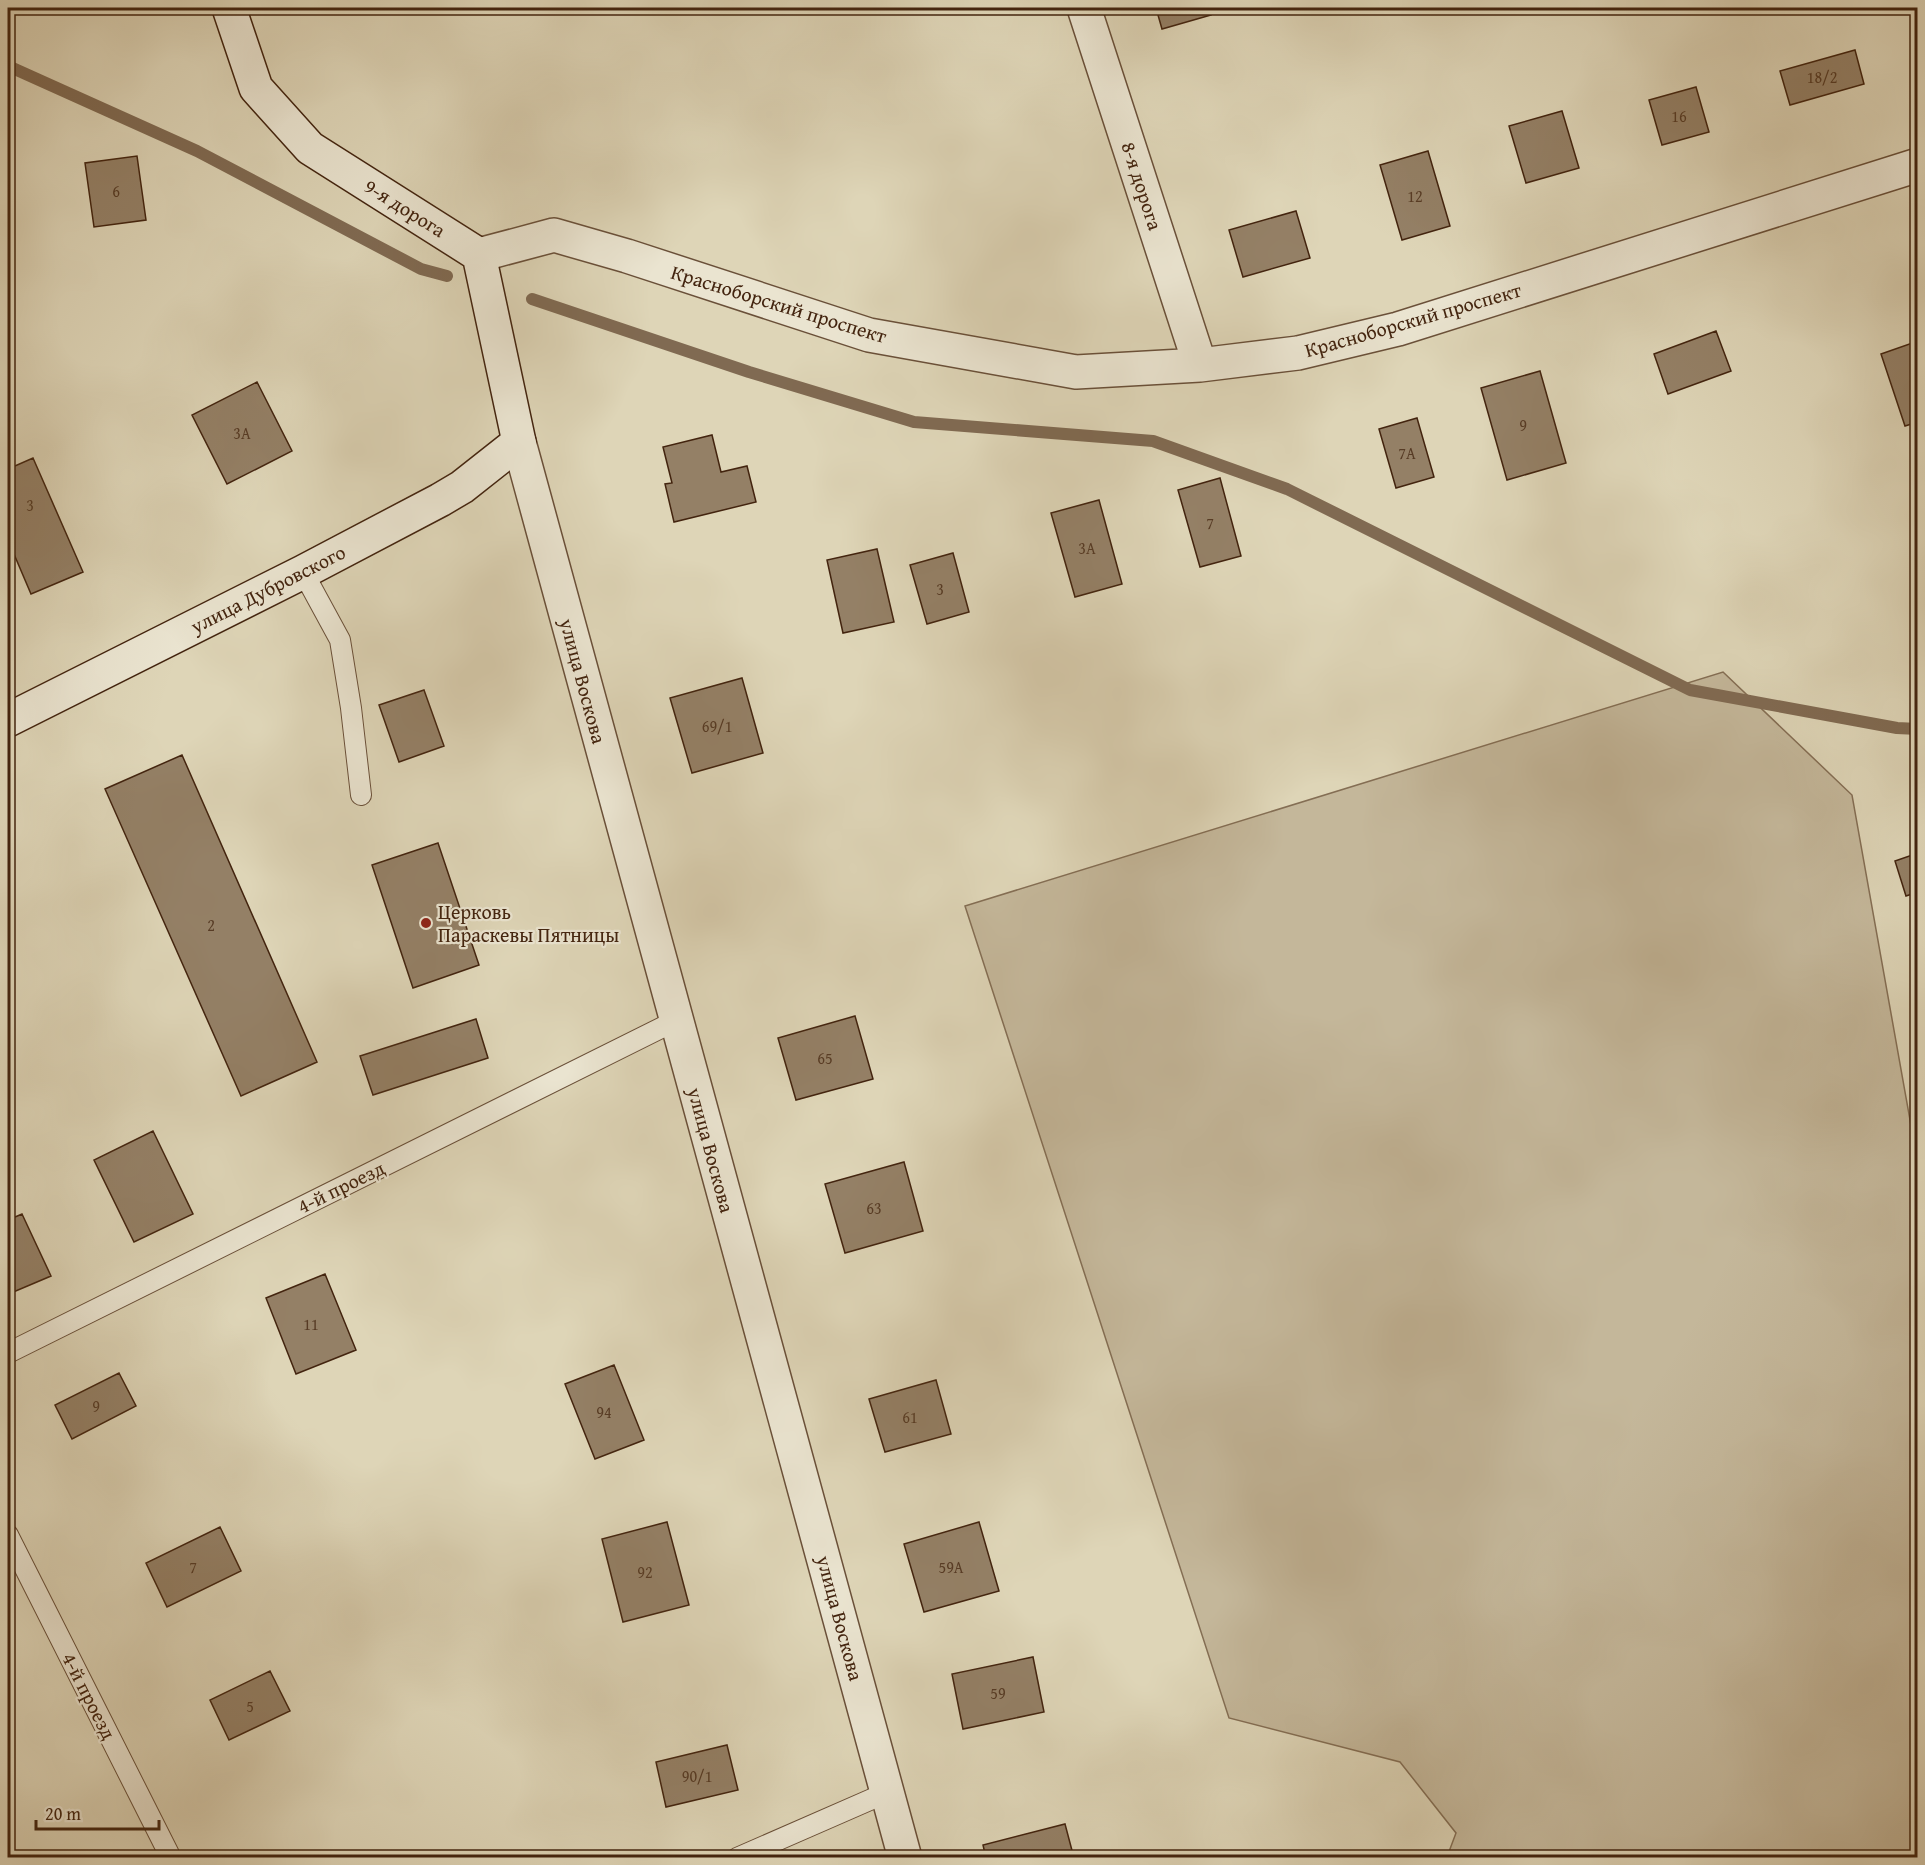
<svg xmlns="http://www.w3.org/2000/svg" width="1925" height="1865" font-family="'Gentium Book Plus',serif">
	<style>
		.green { fill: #c4b79a; stroke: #846e54; stroke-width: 1.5 }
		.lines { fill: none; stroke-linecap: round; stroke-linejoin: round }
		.stream { stroke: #806a52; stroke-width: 12 }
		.building { fill: #948066; stroke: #43240f; stroke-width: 1.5 }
		.lane-casing { stroke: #6a5039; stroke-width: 22 }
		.street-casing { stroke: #6a5039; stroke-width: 36 }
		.secondary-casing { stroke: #43240f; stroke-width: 36 }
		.lane { stroke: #eae4d0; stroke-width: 20 }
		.street { stroke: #eae4d0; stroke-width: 33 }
		.secondary { stroke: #eae4d0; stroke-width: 33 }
		.poi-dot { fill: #8f2418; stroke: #eae4d0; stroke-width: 2 }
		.labels { text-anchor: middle; stroke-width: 4.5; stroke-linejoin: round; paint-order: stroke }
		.number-label { font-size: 16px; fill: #573b25 }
		.street-label { font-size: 20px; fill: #43240f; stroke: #eae4d0 }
		.poi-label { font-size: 20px; fill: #43240f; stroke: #eae4d0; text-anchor: start }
	</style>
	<rect width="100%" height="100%" fill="#ded5b7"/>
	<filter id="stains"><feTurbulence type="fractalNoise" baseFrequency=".00333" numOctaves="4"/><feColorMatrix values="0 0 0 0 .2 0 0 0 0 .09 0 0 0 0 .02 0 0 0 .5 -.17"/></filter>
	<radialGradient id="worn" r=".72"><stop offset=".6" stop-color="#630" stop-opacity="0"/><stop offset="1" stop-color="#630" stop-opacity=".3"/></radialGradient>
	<path class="green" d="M1723,672L1852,795L1917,1159V1857H1447L1456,1833L1400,1762L1229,1718L965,906Z"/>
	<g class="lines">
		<path class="stream" d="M8,66L197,151L421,269L447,276
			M532,299L749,372L914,422L1153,441L1287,489L1690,690L1897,728L1918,729"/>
	</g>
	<path class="building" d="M1156,8H1209L1211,15L1162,29Z
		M1855,50L1864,84L1790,105L1780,71Z
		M1696,87L1709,132L1662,145L1649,100Z
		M1562,111L1579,168L1526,183L1509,126Z
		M1428,151L1450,226L1402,240L1380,165Z
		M137,156L146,220L94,227L85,163Z
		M1296,211L1310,258L1243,277L1229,230Z
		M1716,331L1731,371L1668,394L1654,354Z
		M1918,341V422L1905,426L1881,354Z
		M1540,371L1566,463L1507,480L1481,388Z
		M257,382L292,451L227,484L192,415Z
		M1417,418L1434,477L1396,488L1379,429Z
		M712,435L721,472L747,466L756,502L674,522L665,484L672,483L663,447Z
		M33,458L83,572L31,594L8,540V469Z
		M1220,478L1241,556L1200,567L1178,490Z
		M1099,500L1122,584L1075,597L1051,513Z
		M877,549L894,622L843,633L827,560Z
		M953,553L969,612L927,624L910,565Z
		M742,678L763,753L692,773L670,698Z
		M424,690L444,746L399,762L379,705Z
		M182,755L317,1062L241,1096L105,789Z
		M438,843L479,965L413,988L372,865Z
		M1918,853V892L1906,896L1895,861Z
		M855,1016L873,1079L796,1100L778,1038Z
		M476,1019L488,1058L373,1095L360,1056Z
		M153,1131L193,1214L134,1242L94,1160Z
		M904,1162L923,1231L845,1253L825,1184Z
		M22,1214L51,1276L11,1293L8,1286V1220Z
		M325,1274L356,1350L296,1374L266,1298Z
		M614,1365L644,1440L595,1459L565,1384Z
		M119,1373L136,1406L72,1439L55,1405Z
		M936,1380L951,1434L885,1452L869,1399Z
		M667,1522L689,1605L623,1622L602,1539Z
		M979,1522L999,1591L924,1612L904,1544Z
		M220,1527L241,1571L167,1607L146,1563Z
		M1033,1657L1044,1712L963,1729L952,1674Z
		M270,1671L290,1711L229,1740L210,1700Z
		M727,1745L738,1790L666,1807L656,1762Z
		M1065,1824L1074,1858H986L983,1845Z"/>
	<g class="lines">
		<g class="lane-casing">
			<path id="lane" d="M303,572L340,640L351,708L361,795
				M8,1353L675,1021
				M8,1535L171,1858
				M737,1858L888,1792"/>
		</g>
		<g class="street-casing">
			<path id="street" d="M1084,8L1200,365
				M479,255L554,235L627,256L869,335L1076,372L1200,365L1298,353L1398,329L1918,165
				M519,442L905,1858"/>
		</g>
		<g class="secondary-casing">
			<path id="secondary" d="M8,720L303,572L440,500L462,487L519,442L479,255L310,148L256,88L229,8"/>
		</g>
		<use href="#lane" class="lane"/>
		<use href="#street" class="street"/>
		<use href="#secondary" class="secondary"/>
	</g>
	<circle class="poi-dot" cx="426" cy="923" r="6"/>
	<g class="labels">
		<g class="number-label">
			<text x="1822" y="83">18/2</text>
			<text x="1679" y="122">16</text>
			<text x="116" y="197">6</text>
			<text x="1415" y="202">12</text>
			<text x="1523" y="431">9</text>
			<text x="242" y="439">3А</text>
			<text x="1407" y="459">7А</text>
			<text x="30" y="511">3</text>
			<text x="1210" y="529">7</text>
			<text x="1087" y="554">3А</text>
			<text x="940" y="595">3</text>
			<text x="717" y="732">69/1</text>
			<text x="211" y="931">2</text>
			<text x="825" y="1064">65</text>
			<text x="874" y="1214">63</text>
			<text x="311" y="1330">11</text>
			<text x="96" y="1412">9</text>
			<text x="604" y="1418">94</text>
			<text x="910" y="1423">61</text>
			<text x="193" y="1573">7</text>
			<text x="951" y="1573">59А</text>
			<text x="645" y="1578">92</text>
			<text x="998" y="1699">59</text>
			<text x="250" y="1712">5</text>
			<text x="697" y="1782">90/1</text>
		</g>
		<g class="street-label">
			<text transform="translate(1142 186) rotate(72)" y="7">8-я дорога</text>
			<text transform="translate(405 208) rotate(32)" y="7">9-я дорога</text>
			<text transform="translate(779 304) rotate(17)" y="7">Красноборский проспект</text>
			<text transform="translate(1413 320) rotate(-16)" y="7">Красноборский проспект</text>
			<text transform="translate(268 589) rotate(-27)" y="7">улица Дубровского</text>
			<text transform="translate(583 681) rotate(75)" y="7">улица Воскова</text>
			<text transform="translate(711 1150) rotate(75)" y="7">улица Воскова</text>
			<text transform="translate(341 1187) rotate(-26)" y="7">4-й проезд</text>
			<text transform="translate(840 1618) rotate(75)" y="7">улица Воскова</text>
			<text transform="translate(89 1696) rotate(63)" y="7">4-й проезд</text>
		</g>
		<g class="poi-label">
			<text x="438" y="919">Церковь<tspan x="438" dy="23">Параскевы Пятницы</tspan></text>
		</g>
	</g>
	<rect width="1925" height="1865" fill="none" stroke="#ded5b7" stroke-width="30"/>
	<rect x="9" y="9" width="1907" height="1847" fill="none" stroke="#43240f" stroke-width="3"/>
	<rect x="15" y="15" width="1895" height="1835" fill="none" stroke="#43240f" stroke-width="1.5"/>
	<path d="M36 1820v9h123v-9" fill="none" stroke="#43240f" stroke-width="3"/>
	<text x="45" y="1820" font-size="18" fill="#43240f" stroke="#eae4d0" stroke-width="4.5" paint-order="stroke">20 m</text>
	<rect width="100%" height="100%" filter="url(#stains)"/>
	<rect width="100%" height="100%" fill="url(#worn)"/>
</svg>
